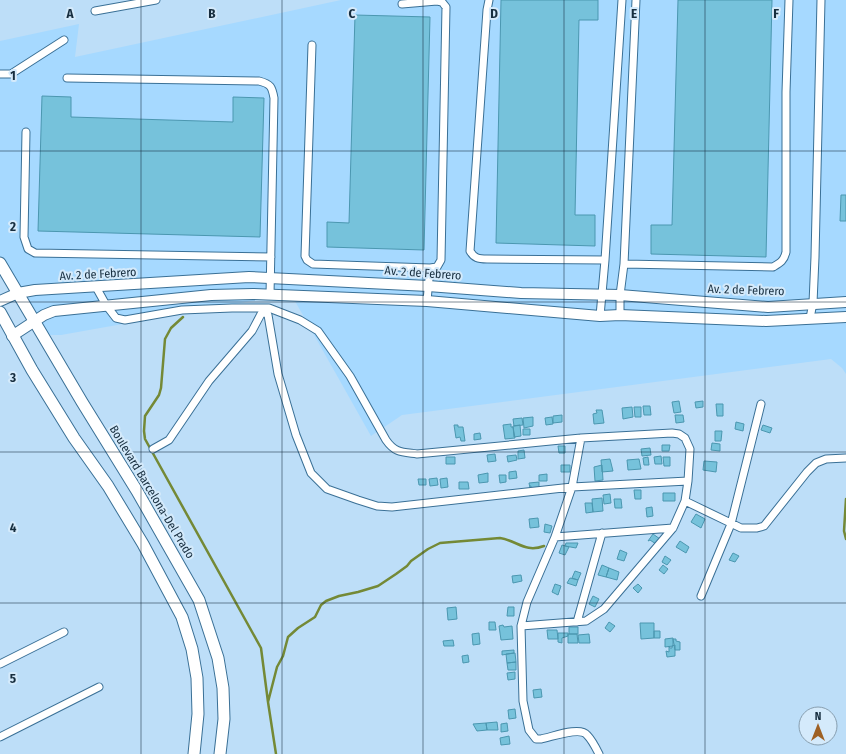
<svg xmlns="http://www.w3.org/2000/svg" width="846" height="754" font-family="'Fira Sans Condensed',sans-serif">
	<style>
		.built { fill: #a6d9ff }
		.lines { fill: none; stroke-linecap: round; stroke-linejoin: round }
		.stream { stroke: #748936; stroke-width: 2.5 }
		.building { fill: #76c2db; stroke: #4b97b0 }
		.street-casing { stroke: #3a7096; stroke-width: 9 }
		.secondary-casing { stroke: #3a7096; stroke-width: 12 }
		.primary-casing { stroke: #3a7096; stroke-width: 13 }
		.street { stroke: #fff; stroke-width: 7 }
		.secondary { stroke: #fff; stroke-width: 10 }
		.primary { stroke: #fff; stroke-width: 11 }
		.grid { fill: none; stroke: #172e3f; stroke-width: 1; stroke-opacity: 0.55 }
		.labels { text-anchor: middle; stroke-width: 4; stroke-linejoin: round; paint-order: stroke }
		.street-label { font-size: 12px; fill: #172e3f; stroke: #d4eafb }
		.grid-label { font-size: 13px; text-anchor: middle; font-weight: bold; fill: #172e3f; stroke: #d4eafb; stroke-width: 4; stroke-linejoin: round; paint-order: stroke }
	</style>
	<rect width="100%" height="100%" fill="#bddef8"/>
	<path class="built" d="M341,0H846V374L842,368L831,359L402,415L371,436L291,294L61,335H42L0,263V41L79,24L75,57Z"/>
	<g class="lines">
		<path class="stream" d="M183,317L171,328L165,339L161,388L159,395L145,416L144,431L145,439L261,648L268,702
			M846,499L844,531L846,539
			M276,754L268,702L277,667L283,656L288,637L298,628L315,617L321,605L326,601L339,596L358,592L378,586L396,574L407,566L411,561L428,549L440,543L500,538C518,541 525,553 544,546"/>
	</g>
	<path class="building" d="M501,0H598V20H579L575,215H595V246L496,243Z
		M678,0H772L766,257L651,254V225H672Z
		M355,15L430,17L424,250L327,247V222L349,223Z
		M42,96L71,97V117L233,122V97L264,98L260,237L38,231Z
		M841,195H846V221H840Z
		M679,401L681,412L674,413L672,402Z
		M703,401V407L696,408L695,402Z
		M716,404H723V416H717Z
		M643,406H650L651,415H644Z
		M632,407L633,417L623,419L622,408Z
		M634,407H641V417H635Z
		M596,410H602L604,423L594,424L593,414L597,413Z
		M562,415V422L553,423V416Z
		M675,415H683L684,422L676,423Z
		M533,417V426L524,428L523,418Z
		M552,417L553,424L546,425L545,418Z
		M522,418L523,425L514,426L513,419Z
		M736,422L744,424L743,431L735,429Z
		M511,424V427H513L515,438L505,439L503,425Z
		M454,425H458V427H463L465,441H461L460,437L456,438Z
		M520,425L521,436L514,437L513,426Z
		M763,425L772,428L770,433L761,430Z
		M523,429H530V435H523Z
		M715,431H722L721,441H715Z
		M480,433L481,439L474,440V434Z
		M712,443L720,444V451L711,450Z
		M662,445H670L669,451H662Z
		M558,446H565V453H559Z
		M650,448L651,455L642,456L641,449Z
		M524,450L525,458L518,459V451Z
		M495,454L496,461L488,462L487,455Z
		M516,455L517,460L508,462L507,456Z
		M661,456L662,464H655L654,457Z
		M446,457H455V464H446Z
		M648,457L649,465H644L643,458Z
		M663,457H670V466H664Z
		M610,459L613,471L602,472L601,460Z
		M639,459L641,469L628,470L627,460Z
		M704,461L717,462L716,472L703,470Z
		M561,465H570V472H561Z
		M602,465L603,480L595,481L594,467Z
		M516,471L517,478L509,479V472Z
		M488,473V482L479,483L478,475Z
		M547,474V481H539V475Z
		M499,475H506V482L500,483Z
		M437,478L438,485L430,486L429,479Z
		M447,478L448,487L441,488L440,479Z
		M418,479H426V485H419Z
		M459,482H468L469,489H459Z
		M539,482V487L531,488V486H530V488L529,483Z
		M634,490H641V499H635Z
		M663,493H675V501H663Z
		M610,494L611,503L604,504L603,495Z
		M602,498L603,511L593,512L592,499Z
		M614,499H621L622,508H615Z
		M585,503H592L593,512L586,513Z
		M652,507L653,516L647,517L646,508Z
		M696,514L705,519L701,528L691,522Z
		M538,518L539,527L530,528L529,519Z
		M545,524L552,526L550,533L544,532Z
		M653,534L660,539L656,544L650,540L648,541Z
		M680,541L689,547L686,553L676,547Z
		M566,543H578L576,548L565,546Z
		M562,545L569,547L565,555L559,553Z
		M620,550L627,553L624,561L617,559Z
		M733,553L739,556L735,562L729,560Z
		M665,556L671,560L667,565L662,562Z
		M602,565L609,568L606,577L598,575Z
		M663,565L668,569L664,574L659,570Z
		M609,568L619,572L617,580L606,577Z
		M575,571L581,573L578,580L572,578Z
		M521,575L522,581L513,583L512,576Z
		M570,578L578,580L576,586L567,583Z
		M555,584L561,586L558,595L552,592Z
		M638,584L642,588L638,593L633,588Z
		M593,596L599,599L595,607L589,604Z
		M456,607L457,619L448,620L447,608Z
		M508,607H514V616H507Z
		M489,622H495L496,630H489Z
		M609,622L615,626L610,632L605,628Z
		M640,623H654V638L641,639Z
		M503,625L504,627L512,626L513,639L501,640L499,626Z
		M569,627H578V634H569Z
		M547,630H557L558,639H548Z
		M654,631H660V638H654Z
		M479,633L480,644L473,645L472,634Z
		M558,633H568V636L562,638V643L558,642Z
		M568,634H577L578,643H568Z
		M589,634L590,643H579L578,635Z
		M673,638V646L665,647V639Z
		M673,639H676V641L680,642V650H675Z
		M453,640L454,646H444L443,641Z
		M675,645V656L667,657L666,651L669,652V646L670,648H672V646Z
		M514,650V653L502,655V651Z
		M515,653L516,662L507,663L506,654Z
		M468,655L469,662L463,663L462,656Z
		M516,662V670H508L507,663Z
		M515,672V679L508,680L507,673Z
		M541,689L542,697L534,698L533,690Z
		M515,709L516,718L509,719L508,710Z
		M497,722L498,730H487L486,723Z
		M486,723L487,730L477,731L473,724Z
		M507,723L508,731L501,732V724Z
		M509,736L510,744L501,745L500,738Z"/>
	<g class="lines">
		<g class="street-casing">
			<path id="street" d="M489,0L487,10L470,251C474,258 478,259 487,259L605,260
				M95,11L156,0
				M312,45L305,256L307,260L313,264L430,268L437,267L441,260L446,7L442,2L437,1L402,4
				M0,74H11L64,40
				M67,78L259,81C271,84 272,87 274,98L270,295
				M26,132L24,237L28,249L35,253L271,257
				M624,264L773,267C780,263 784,261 786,252V92L789,0
				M96,287L106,305L116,318L125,320L182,310L232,308H269L300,320L318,331L350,376L386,440C395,453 402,452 417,454L581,438L672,433L679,434L685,438L690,449L688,481L685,501L673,528L604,609L586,621L521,626
				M427,301L430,268
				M620,315V295L624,264L636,0
				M600,316L605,260L622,0
				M810,318L813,303L815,257L821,0
				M581,438L572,487L555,537L527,602L521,626L523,701L529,730L536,739H541C552,737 580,726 587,735C592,740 596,748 599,754
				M153,449L169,440L209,381L252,331L261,314L266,312L268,315L278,374L296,435L311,473L327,489L358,500L377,506L392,507L572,487L688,481
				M685,501L741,528H757L764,526L807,472L816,463L826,459L846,458
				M555,537L673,528
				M701,596L731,524L761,404
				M577,622L602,533
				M0,664L64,632
				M0,737L99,687"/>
		</g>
		<g class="secondary-casing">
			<path id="secondary" d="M0,301L18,293L35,290L249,277L428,286L521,293L620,295L768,307L846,302
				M12,336L44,315L54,311L211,295L253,294L427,301L600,316L620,315L766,321L846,317"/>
		</g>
		<g class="primary-casing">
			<path id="primary" d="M0,263L82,402L137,491L199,600L218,658L223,688L224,719L220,754
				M0,312L32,370L74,438L108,486L143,544L182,617L192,649L197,678L198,714L194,754"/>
		</g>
		<use href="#street" class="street"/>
		<use href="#secondary" class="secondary"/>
		<use href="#primary" class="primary"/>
	</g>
	<path class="grid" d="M141,0V754M282,0V754M423,0V754M564,0V754M705,0V754M0,151H846M0,302H846M0,452H846M0,603H846"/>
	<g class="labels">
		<g class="street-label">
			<text transform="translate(423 273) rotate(4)" y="4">Av. 2 de Febrero</text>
			<text transform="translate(98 274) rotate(-3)" y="4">Av. 2 de Febrero</text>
			<text transform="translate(746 290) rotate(2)" y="4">Av. 2 de Febrero</text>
			<text transform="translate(152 492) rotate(59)" y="4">Boulevard Barcelona-Del Prado</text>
		</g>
	</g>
	<g class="grid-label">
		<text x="70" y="18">A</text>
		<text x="212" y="18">B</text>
		<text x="352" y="18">C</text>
		<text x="494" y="18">D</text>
		<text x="634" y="18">E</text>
		<text x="776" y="18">F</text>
		<text x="13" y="80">1</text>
		<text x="13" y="231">2</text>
		<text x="13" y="382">3</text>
		<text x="13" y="532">4</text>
		<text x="13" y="683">5</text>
	</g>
	<g transform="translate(818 726)"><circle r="19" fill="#d4eafb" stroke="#889fb0"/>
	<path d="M0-3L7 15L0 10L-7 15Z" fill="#9e6125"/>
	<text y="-6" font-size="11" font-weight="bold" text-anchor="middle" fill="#172e3f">N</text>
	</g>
</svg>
